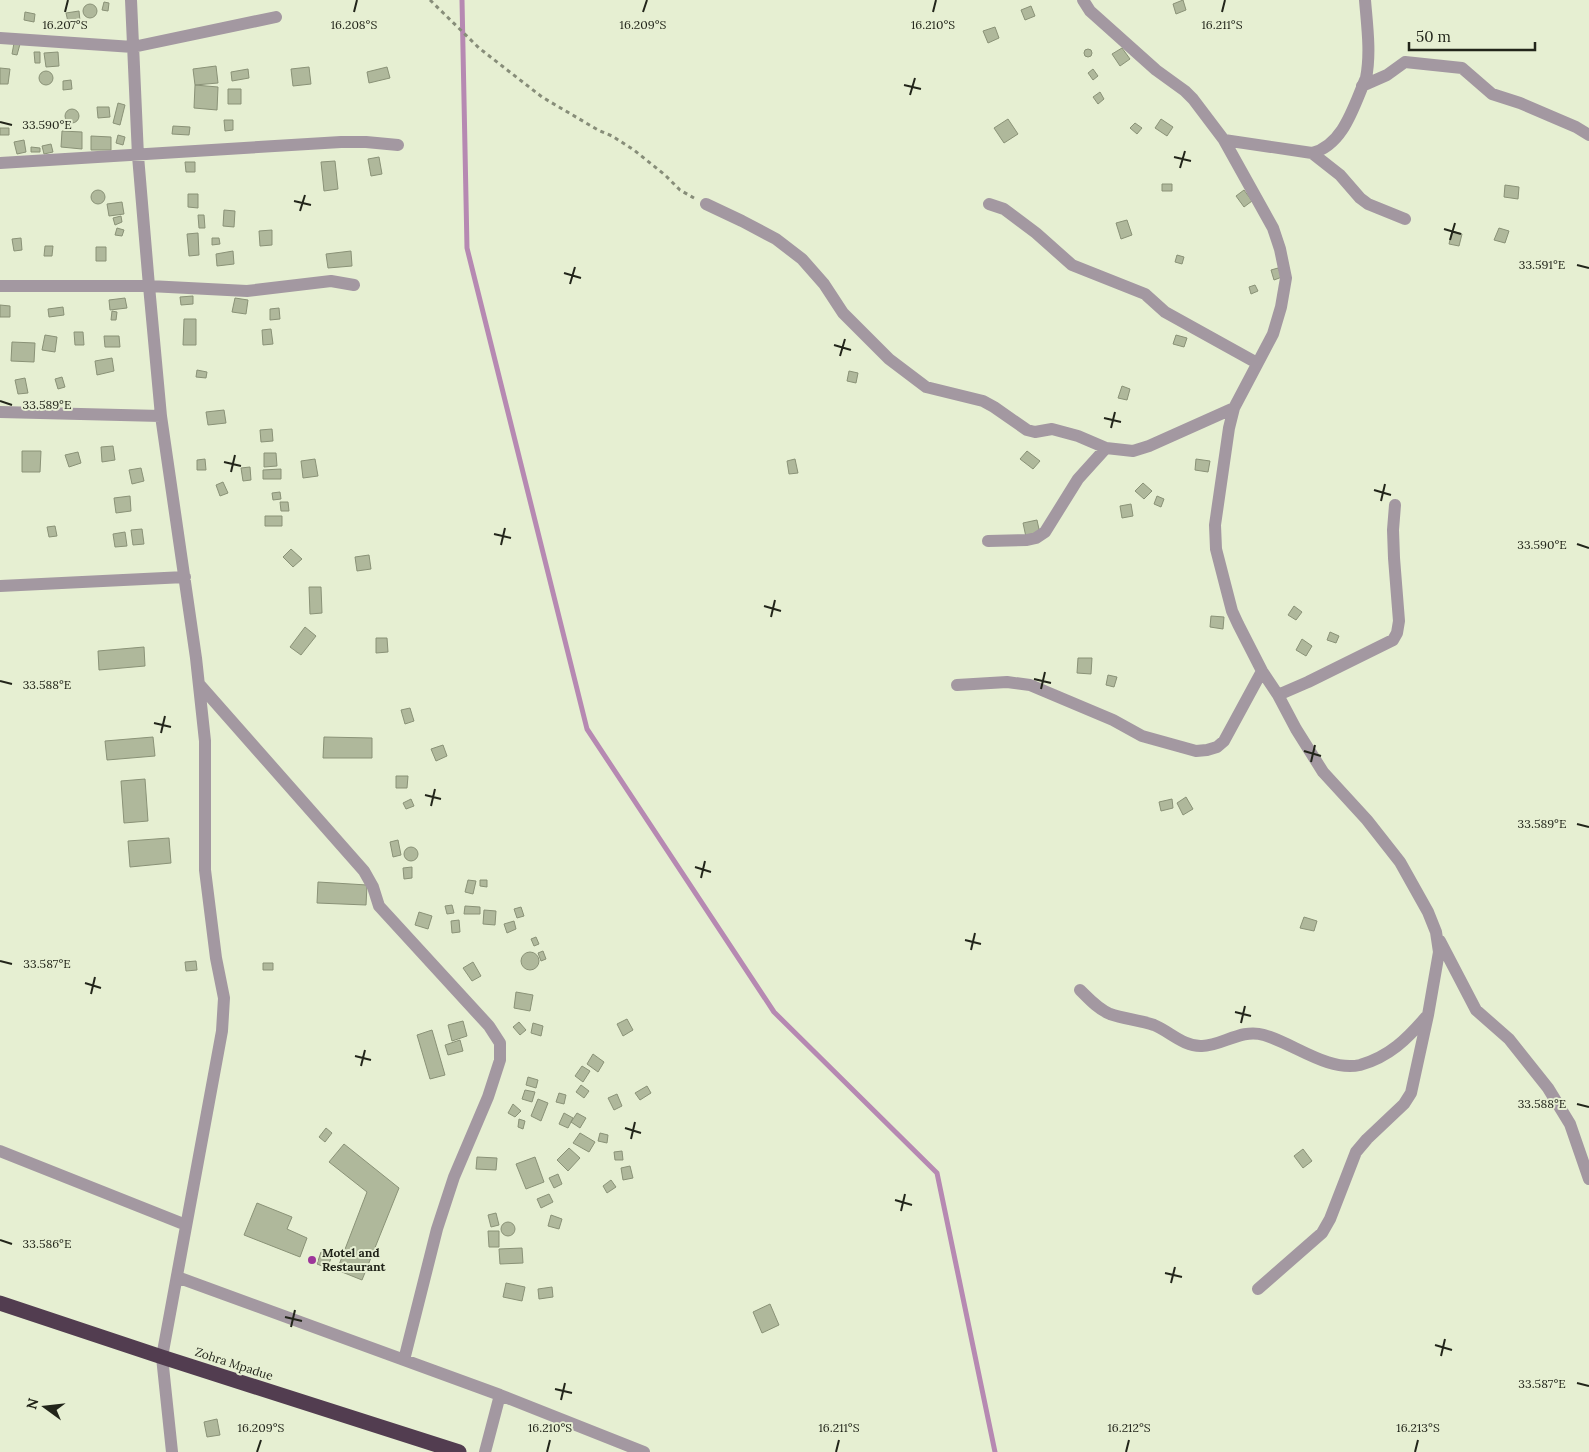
<svg xmlns="http://www.w3.org/2000/svg" width="1589" height="1452" font-family="Lora,serif">
	<style>
		.lines { fill: none; stroke-linecap: round; stroke-linejoin: round }
		.stream { stroke: #b689b2; stroke-width: 5 }
		.building { fill: #afb89b; stroke: #8a9277 }
		.path { stroke: #878d79; stroke-width: 3; stroke-dasharray: 4 4; stroke-linecap: butt }
		.minor { stroke: #a398a1; stroke-width: 12 }
		.highway { stroke: #523d50; stroke-width: 15 }
		.ticks { fill: none; stroke: #22251a; stroke-width: 2 }
		.poi-dot { fill: #9d369a; stroke: #e6efd2; stroke-width: 2 }
		.labels { text-anchor: middle; stroke-width: 4; stroke-linejoin: round; paint-order: stroke }
		.poi-label { font-size: 12px; font-weight: bold; fill: #22251a; stroke: #e6efd2; text-anchor: start }
		.street-label { font-size: 12px; fill: #22251a; stroke: #e6efd2 }
		.ticks-label { font-size: 12px; text-anchor: middle; fill: #22251a; stroke: #e6efd2; stroke-width: 4; stroke-linejoin: round; paint-order: stroke }
	</style>
	<rect width="100%" height="100%" fill="#e6efd2"/>
	<g class="lines">
		<path class="stream" d="M462,0L467,248L587,729L774,1012L937,1173L995,1452"/>
	</g>
	<path class="building" d="M1183,0L1186,10L1176,14L1173,4Z
		M104,2L109,3L108,11L102,10Z
		M83 11a7 7 0 1 1 14 0a7 7 0 1 1-14 0Z
		M1031,6L1035,16L1025,20L1021,10Z
		M79,11L80,21L68,22L66,13Z
		M25,12L35,14L34,22L24,20Z
		M995,27L999,38L988,43L983,31Z
		M14,43L20,44L17,55L12,54Z
		M1122,48L1130,59L1120,66L1112,54Z
		M1084 53a4 4 0 1 1 8 0a4 4 0 1 1-8 0Z
		M34,52H40V63H35Z
		M58,52L59,66L46,67L44,53Z
		M216,66L218,83L195,85L193,69Z
		M309,67L311,84L293,86L291,69Z
		M387,67L390,78L369,83L367,72Z
		M0,68L10,69L8,84H0Z
		M248,69L249,78L232,81L231,72Z
		M1093,69L1098,76L1093,80L1088,73Z
		M39 78a7 7 0 1 1 14 0a7 7 0 1 1-14 0Z
		M71,80L72,89L63,90V81Z
		M195,85L218,87L217,110L194,108Z
		M228,89H241V104H228Z
		M1100,92L1104,99L1098,104L1093,97Z
		M118,103L125,105L120,125L113,123Z
		M97,107H109L110,117L98,118Z
		M65 116a7 7 0 1 1 14 0a7 7 0 1 1-14 0Z
		M1008,119L1018,134L1004,143L994,128Z
		M1161,119L1173,127L1167,136L1155,128Z
		M224,120H233V130L225,131Z
		M1135,123L1142,128L1137,134L1130,128Z
		M173,126L190,127L189,135L172,134Z
		M0,128H9V135H0Z
		M62,131L82,132V149L61,147Z
		M118,135L125,137L123,145L116,143Z
		M91,136L111,137V150H91Z
		M24,140L26,152L17,154L14,142Z
		M51,144L53,152L44,154L42,146Z
		M31,147L40,148V152H31Z
		M379,157L382,174L371,176L368,159Z
		M335,161L338,189L324,191L321,162Z
		M185,162H195V172H186Z
		M1162,184H1172V191H1162Z
		M1505,185L1519,187L1518,199L1504,197Z
		M91 197a7 7 0 1 1 14 0a7 7 0 1 1-14 0Z
		M1244,190L1252,201L1244,207L1236,196Z
		M188,194H198V208L188,207Z
		M122,202L124,214L109,216L107,204Z
		M224,210L235,211L234,227L223,226Z
		M198,215H204L205,228H199Z
		M121,216L122,222L115,225L113,218Z
		M1127,220L1132,235L1121,239L1116,223Z
		M117,228L124,230L122,236L115,235Z
		M1499,228L1509,231L1505,243L1494,240Z
		M272,230V245L260,246L259,231Z
		M1452,231L1462,234L1459,246L1449,244Z
		M198,233L199,255L189,256L187,234Z
		M21,238L22,250L14,251L12,239Z
		M212,238H219L220,244L212,245Z
		M45,246H53L52,256H44Z
		M96,247H106V261H96Z
		M233,251L234,264L217,266L216,254Z
		M351,251L352,266L328,268L326,254Z
		M1177,255L1184,257L1182,264L1175,262Z
		M1278,268L1282,277L1274,280L1271,270Z
		M1255,285L1258,291L1251,294L1249,287Z
		M193,296V304L181,305L180,297Z
		M125,298L127,308L110,310L109,300Z
		M235,298L248,300L246,314L232,312Z
		M0,305L10,306V317H0Z
		M63,307L64,315L49,317L48,309Z
		M279,308L280,319L270,320V309Z
		M112,311L117,312L116,320H111Z
		M184,319H196V345H183Z
		M271,329L273,344L263,345L262,330Z
		M74,332H83L84,345H75Z
		M45,335L57,337L55,352L42,350Z
		M1176,335L1187,338L1184,347L1173,344Z
		M104,336H119L120,347H105Z
		M12,342L35,343L34,362L11,361Z
		M112,358L114,371L97,375L95,361Z
		M197,370L207,372L206,378L196,377Z
		M849,371L858,373L856,383L847,381Z
		M62,377L65,387L58,389L55,379Z
		M25,378L28,393L18,394L15,380Z
		M1122,386L1130,389L1127,400L1118,398Z
		M224,410L226,423L208,425L206,412Z
		M272,429L273,441L261,442L260,430Z
		M113,446L115,460L102,462L101,447Z
		M22,451H41L40,472H22Z
		M1027,451L1040,461L1033,469L1020,459Z
		M78,452L81,463L69,467L65,455Z
		M264,453H276L277,466L264,467Z
		M205,459L206,470H197V460Z
		M315,459L318,476L303,478L301,461Z
		M795,459L798,473L789,474L787,461Z
		M1196,459L1210,461L1208,472L1195,470Z
		M250,467L251,480L243,481L241,468Z
		M141,468L144,481L132,484L129,470Z
		M281,469V479H263V470Z
		M223,482L228,493L220,496L216,485Z
		M1143,483L1152,491L1144,499L1135,491Z
		M280,492L281,499L273,500L272,493Z
		M130,496L131,511L116,513L114,498Z
		M1157,496L1164,499L1161,507L1154,504Z
		M280,502H288L289,511H281Z
		M1131,504L1133,516L1122,518L1120,506Z
		M265,516H282V526H265Z
		M1037,520L1040,534L1026,537L1023,523Z
		M55,526L57,536L49,537L47,527Z
		M142,529L144,544L133,545L131,530Z
		M125,532L127,546L115,547L113,534Z
		M291,549L302,559L293,567L283,557Z
		M369,555L371,569L357,571L355,557Z
		M309,587H321L322,613L310,614Z
		M1294,606L1302,612L1296,620L1288,615Z
		M1211,616L1224,617L1223,629L1210,627Z
		M305,627L316,636L301,655L290,647Z
		M1330,632L1339,636L1336,643L1327,640Z
		M376,638H387L388,652L376,653Z
		M1302,639L1312,646L1306,656L1296,650Z
		M144,647L145,666L99,670L98,651Z
		M1078,658H1092L1091,674L1077,673Z
		M1108,675L1117,677L1114,687L1106,685Z
		M410,708L414,721L405,724L401,710Z
		M153,737L155,756L107,760L105,741Z
		M324,737L372,738V758H323Z
		M443,745L447,756L436,761L431,749Z
		M396,776H408L407,788H396Z
		M145,779L148,821L124,823L121,781Z
		M1186,797L1193,809L1183,815L1177,803Z
		M411,799L414,806L406,809L403,803Z
		M1172,799L1173,808L1161,811L1159,802Z
		M169,838L171,863L130,867L128,841Z
		M398,840L401,855L393,857L390,842Z
		M404 854a7 7 0 1 1 14 0a7 7 0 1 1-14 0Z
		M412,867V878L404,879L403,868Z
		M468,880L476,881L473,894L465,892Z
		M480,880H487V887L480,886Z
		M318,882L367,885L366,905L317,903Z
		M452,905L454,913L447,914L445,906Z
		M465,906L480,907V914H464Z
		M521,907L524,916L517,918L514,909Z
		M484,910L496,911L495,925L483,924Z
		M419,912L432,916L428,929L415,925Z
		M1304,917L1317,921L1314,931L1300,928Z
		M459,920L460,932L452,933L451,921Z
		M514,921L516,929L507,933L504,924Z
		M536,937L539,944L534,946L531,939Z
		M543,951L546,959L541,961L538,953Z
		M521 961a9 9 0 1 1 18 0a9 9 0 1 1-18 0Z
		M196,961L197,970L186,971L185,962Z
		M473,962L481,976L472,981L463,968Z
		M263,963H273V970H263Z
		M516,992L533,995L530,1011L514,1008Z
		M627,1019L633,1030L623,1036L617,1024Z
		M463,1021L467,1036L452,1041L448,1025Z
		M519,1022L526,1030L520,1035L513,1027Z
		M533,1023L543,1026L541,1036L531,1033Z
		M432,1030L445,1075L430,1079L417,1035Z
		M460,1040L463,1051L448,1055L445,1045Z
		M593,1054L604,1062L598,1072L587,1064Z
		M582,1066L590,1071L583,1082L575,1076Z
		M528,1077L538,1080L536,1088L526,1085Z
		M581,1085L589,1091L584,1098L576,1092Z
		M647,1086L651,1093L640,1100L635,1093Z
		M525,1090L535,1092L532,1102L522,1099Z
		M559,1093L566,1095L564,1104L556,1102Z
		M617,1094L622,1106L614,1110L608,1098Z
		M538,1099L548,1103L541,1121L531,1116Z
		M513,1104L521,1111L515,1117L508,1113Z
		M564,1113L573,1118L568,1128L559,1124Z
		M577,1113L586,1118L580,1128L571,1122Z
		M519,1119L525,1121L523,1129L518,1127Z
		M326,1128L332,1133L325,1142L319,1137Z
		M580,1133L595,1142L589,1152L573,1143Z
		M600,1133L608,1135L607,1143L598,1141Z
		M344,1144L399,1188L362,1280L337,1270L367,1192L329,1162Z
		M569,1148L580,1158L568,1171L557,1160Z
		M1303,1149L1312,1161L1303,1168L1294,1156Z
		M622,1151L623,1160H615L614,1152Z
		M477,1157L497,1158L496,1170L476,1169Z
		M535,1157L544,1182L526,1189L516,1164Z
		M630,1166L633,1178L623,1180L621,1168Z
		M558,1174L562,1184L554,1188L549,1178Z
		M611,1180L616,1187L607,1193L603,1186Z
		M549,1194L553,1202L541,1208L537,1199Z
		M257,1203L292,1217L287,1229L307,1238L300,1257L244,1235Z
		M496,1213L499,1225L491,1227L488,1215Z
		M551,1215L562,1219L559,1229L548,1226Z
		M501 1229a7 7 0 1 1 14 0a7 7 0 1 1-14 0Z
		M488,1231H499V1247H489Z
		M522,1248L523,1263L500,1264L499,1249Z
		M321,1252L332,1256L327,1268L317,1264Z
		M506,1283L525,1287L522,1301L503,1297Z
		M552,1287L553,1297L539,1299L538,1289Z
		M770,1304L779,1325L762,1333L753,1312Z
		M217,1419L220,1435L207,1437L204,1422Z"/>
	<g class="lines">
		<path class="path" d="M430,0L479,48L542,97L598,130L612,136L634,150L665,175L680,190L694,198"/>
		<path class="minor" d="M131,0L138,156L149,286L161,416L196,658L205,741V870L216,958L224,998L222,1031L162,1357L172,1452
			M1083,0L1090,11L1156,70L1185,91L1193,99L1224,140L1273,228L1280,249L1286,278L1281,307L1273,334L1234,408L1229,428L1215,525L1216,549L1232,611L1238,624L1262,671L1278,695L1296,729L1323,772L1367,820L1400,862L1428,912L1436,932L1439,952L1428,1015L1411,1093L1404,1104L1367,1139L1356,1152L1330,1219L1322,1233L1258,1289
			M0,38L133,47L276,17
			M1362,86L1387,75L1405,62L1462,68L1492,94L1520,103L1576,127L1589,135
			M1224,140L1312,153C1344,145 1354,105 1366,78C1371,53 1367,25 1365,0
			M1312,153L1340,175L1360,198L1368,204L1405,219
			M0,163L341,142H366L398,145
			M706,204L742,221L776,239L802,259L824,284L843,313L889,359L926,387L983,401L994,407L1027,430L1035,432L1052,429L1078,436L1106,448L1133,451L1149,446L1234,408
			M989,204L1004,209L1036,233L1072,265L1145,294L1165,312L1257,363
			M0,286H149L247,291L331,281L354,285
			M0,412L161,416
			M988,541L1027,540L1036,538L1045,532L1078,479L1106,448
			M0,586L185,577
			M199,684L364,871L373,887L379,906L489,1026L500,1043V1060L488,1097L454,1177L437,1229L404,1360
			M957,685L1007,682L1030,685L1113,720L1142,736L1196,751L1207,750L1217,747L1224,741L1262,671
			M1278,695L1308,682L1393,640L1397,633L1399,621L1394,558L1393,530L1395,505
			M1440,941L1476,1010L1509,1039L1548,1088L1570,1124L1589,1179
			M1080,990C1089,999 1098,1009 1110,1014C1124,1019 1140,1020 1154,1025C1169,1031 1184,1047 1202,1046C1222,1046 1241,1028 1264,1035C1293,1043 1328,1072 1360,1065C1389,1057 1407,1039 1426,1017
			M0,1151L186,1225
			M177,1277L500,1395L644,1452
			M485,1452L500,1395"/>
		<path class="highway" d="M0,1303L162,1357L459,1452"/>
	</g>
	<path class="ticks" d="M65,12L68,0M354,12L357,0M643,12L647,0M933,12L936,0M1222,12L1225,0M904,85L921,89M910,95L915,78M0,122L12,125M1174,157L1191,161M1180,168L1185,151M294,201L311,205M300,211L305,195M1444,229L1461,234M1450,240L1455,223M1577,265L1589,268M564,273L581,278M570,284L575,267M834,345L851,350M840,356L845,339M0,401L12,405M1104,418L1121,422M1111,428L1115,412M224,462L241,466M231,472L235,455M1374,490L1391,495M1381,501L1385,484M494,534L511,538M1577,544L1589,548M501,545L505,528M764,606L781,611M771,617L775,600M1034,679L1051,683M0,681L12,684M1041,689L1045,672M154,723L171,727M161,733L165,716M1304,751L1321,756M1311,762L1315,745M425,795L441,799M431,806L435,789M1577,824L1589,827M695,867L711,872M701,878L705,861M965,940L981,944M971,950L975,933M0,961L12,964M85,983L101,988M91,994L95,977M1235,1012L1251,1016M1241,1023L1245,1006M355,1056L371,1060M361,1066L365,1050M1577,1104L1589,1107M625,1128L641,1133M631,1139L635,1122M895,1200L912,1205M901,1211L905,1194M0,1240L12,1244M1165,1273L1182,1277M1171,1283L1175,1267M285,1317L302,1321M291,1327L295,1310M1435,1345L1452,1350M1441,1356L1445,1339M1577,1383L1589,1386M555,1389L572,1393M561,1400L565,1383M257,1452L261,1440M547,1452L550,1440M836,1452L839,1440M1126,1452L1129,1440M1415,1452L1418,1440"/>
	<circle class="poi-dot" cx="312" cy="1260" r="5"/>
	<g class="labels">
		<g class="poi-label">
			<text x="322" y="1257">Motel and<tspan x="322" dy="14">Restaurant</tspan></text>
		</g>
		<g class="street-label">
			<text transform="translate(234 1364) rotate(18)" y="4">Zohra Mpadue</text>
		</g>
	</g>
	<g class="ticks-label">
		<text x="65" y="29">16.207°S</text>
		<text x="1222" y="29">16.211°S</text>
		<text x="354" y="29">16.208°S</text>
		<text x="643" y="29">16.209°S</text>
		<text x="933" y="29">16.210°S</text>
		<text x="47" y="129">33.590°E</text>
		<text x="1542" y="269">33.591°E</text>
		<text x="47" y="409">33.589°E</text>
		<text x="1542" y="549">33.590°E</text>
		<text x="47" y="689">33.588°E</text>
		<text x="1542" y="828">33.589°E</text>
		<text x="47" y="968">33.587°E</text>
		<text x="1542" y="1108">33.588°E</text>
		<text x="47" y="1248">33.586°E</text>
		<text x="1542" y="1388">33.587°E</text>
		<text x="261" y="1432">16.209°S</text>
		<text x="550" y="1432">16.210°S</text>
		<text x="839" y="1432">16.211°S</text>
		<text x="1129" y="1432">16.212°S</text>
		<text x="1418" y="1432">16.213°S</text>
	</g>
	<g transform="translate(45 1407) rotate(285)" stroke="#e6efd2" stroke-width="4" paint-order="stroke">
	<path d="M0-4L9 19L0 12L-9 19Z" fill="#22251a"/>
	<text y="-8" font-size="14" font-weight="bold" text-anchor="middle" fill="#22251a">N</text>
	</g>
	<path d="M1409 42v8h126v-8" fill="none" stroke="#22251a" stroke-width="2.5"/>
	<text x="1416" y="42" font-size="15" fill="#22251a" stroke="#e6efd2" stroke-width="4" paint-order="stroke">50 m</text>
</svg>
